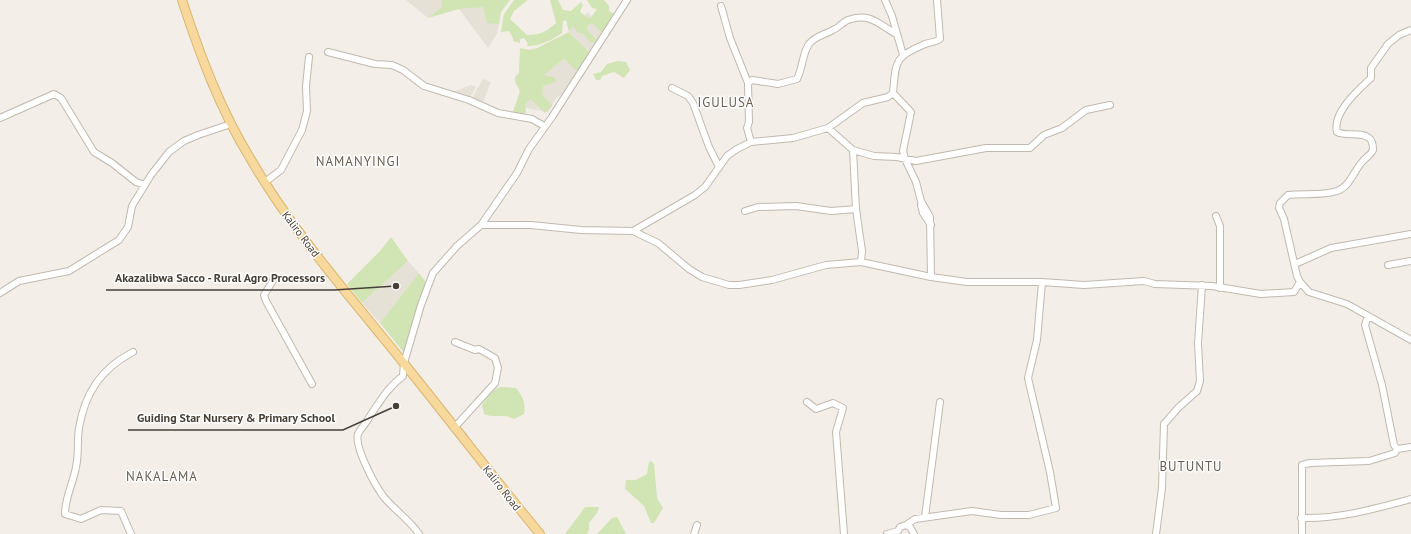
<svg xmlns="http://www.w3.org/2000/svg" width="1411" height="534" font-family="'PT Sans',sans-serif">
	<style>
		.residential { fill: #e6e1d7 }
		.green { fill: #d1e4b4 }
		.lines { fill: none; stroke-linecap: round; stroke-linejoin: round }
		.stream { stroke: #a9d3eb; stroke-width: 1.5 }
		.minor-casing { stroke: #c1b9af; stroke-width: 8 }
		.major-casing { stroke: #dbb56e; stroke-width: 10 }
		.minor { stroke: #fff; stroke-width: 6 }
		.major { stroke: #f7d99e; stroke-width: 8 }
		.labels { text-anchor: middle; stroke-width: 3; stroke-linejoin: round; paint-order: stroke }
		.street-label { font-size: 11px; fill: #464037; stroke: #fff }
		.quarter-label { font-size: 13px; letter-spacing: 1px; fill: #685d4f; stroke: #fff }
		.leader { fill: none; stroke: #464037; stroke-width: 1.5 }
		.callout-dot { fill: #464037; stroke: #fff; stroke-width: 1.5 }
		.callout-label { font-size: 12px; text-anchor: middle; font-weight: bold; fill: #464037; stroke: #fff; stroke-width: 3; stroke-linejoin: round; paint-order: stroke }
	</style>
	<rect width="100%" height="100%" fill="#f3efe8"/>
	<path class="residential" d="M406,0H442V7L428,18Z
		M483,6L499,24L497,34L488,48L459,9Z
		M588,12L605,32L590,53L569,32L573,26Z
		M564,59L578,72L566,92L556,98L548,112L519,107L520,85L544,75Z
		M483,79L491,82L481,107L470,102Z
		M471,85L476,87L467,102L445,95Z
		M408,261L419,273L380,323L362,303Z"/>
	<path class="green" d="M442,0H510L501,12L499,24L487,23L483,7L459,9L428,18L442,7Z
		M514,0H528L514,11L510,19L527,35C540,35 546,32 556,23L550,0H558L563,10L571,11L581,2L583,5L580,12L590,19L597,9L592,8L587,0H604L609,6V11L612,13L618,12L603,34L592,23L587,26L588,32L597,39L595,43L590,42L583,33H578L573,26L569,32L590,53L578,72L564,59L544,75L555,78L556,82L543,86L542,94L552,106L545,113L530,99L525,105L526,112L522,116H518L513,112L520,91L515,82V77L519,73L520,48L529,50L537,48L569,32L566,20L563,21L562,33C553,40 537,47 526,46L528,44L524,38L520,39V43L513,41V38L509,31L501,32L504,14Z
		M618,61L626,62L630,70L624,78L614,72L602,76L600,80H596L593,74L601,72L607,64Z
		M391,237L408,261L362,303L347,284L380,251Z
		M419,273L428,285L405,354L380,323Z
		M501,387L516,388C523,397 526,403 524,414L514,419C503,413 496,419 484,414L482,405C487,398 492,389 501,387Z
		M651,461L654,464L657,498L663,508L654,523H651L644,506L625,489L626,480H636L647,474L649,462Z
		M585,507H599L597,513L589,523V530L587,534H565Z
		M617,517L626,534H597L612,518Z"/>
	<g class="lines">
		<path class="stream" d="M461,429L467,435"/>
		<g class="minor-casing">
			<path id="minor" d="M885,0L892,16L903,55
				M721,6L730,38L748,83L749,122L747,128L751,142
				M328,52L375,64L392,65L403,70L424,86L469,100L498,113L532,119L544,126
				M748,83L752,80L778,84L797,79C803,68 802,54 809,44C815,36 824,35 833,30C838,28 843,22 848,20C869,12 879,24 896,34
				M672,88L688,96L693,103L709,147L719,167
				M893,93L911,112L903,151L905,159L916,182L921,201L930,217L931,277
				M0,118L54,94L61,98L94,152L112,163L136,182L145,185
				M828,128L853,150L874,156L897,157L916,161L986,148H1030L1044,135L1062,128L1086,110L1110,105
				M853,150L856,209L862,251L861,262
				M265,182L281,170L302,130L307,111L306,86L309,57
				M921,205L923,213L931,225
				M745,211L758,207L796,206L831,211L856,209
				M1216,216L1220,226V288
				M481,225L517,173L529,149L552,117L627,0
				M633,231L695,195L705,187L727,156L737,149L751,142L793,138L828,128L863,103L888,97L893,93C896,64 893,57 923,45C928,42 935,43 940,39L937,0
				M1295,264L1331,248L1411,234
				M1388,265L1411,261
				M274,279L264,295L266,301L312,384
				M1300,282L1297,276L1284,219L1279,208L1280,203L1288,195C1304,193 1322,196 1337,191C1350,187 1354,170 1363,161C1366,157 1371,155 1373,150C1373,146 1372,140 1369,138C1361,131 1346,137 1337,132C1332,113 1358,90 1371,78V68L1388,44L1399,35L1411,30
				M0,293L19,281L69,271L119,240L128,227L132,206L151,175L169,152L184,141L198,135L231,124
				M1368,316L1365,325L1382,385L1394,445L1397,449L1411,447
				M807,402L816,409L833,403L843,408L836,432L844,534
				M454,428L495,383L498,368L495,358L479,349L475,350L455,342
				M925,517L940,402
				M1301,518C1339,519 1374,509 1411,499
				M906,525L915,519L972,511L1001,515H1029L1056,508L1050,472L1028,378L1037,340L1042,282
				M131,534L121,511L101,510L81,519L65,514C65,497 73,484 76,467C79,454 77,441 79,428C85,392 102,368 133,352
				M419,534C409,519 394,510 383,496C375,485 354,447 358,434C361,428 367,422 370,416C380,401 388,387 403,376L404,363L421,305L433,273L457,246L481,225H531L581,230L633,231L658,243L689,269L702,277L729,285H739L772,280L826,265L861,262L931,277L967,282H1042L1084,285L1144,281L1155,284L1212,286L1261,294L1294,292L1300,282L1309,292L1347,304L1411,340
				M694,534L697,525
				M887,534L898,531L900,527L906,525L910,527L914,534
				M1156,534L1162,488L1164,424L1178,408L1197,391L1200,381L1198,343L1202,285
				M1302,534V465L1310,463L1369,461L1395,453L1397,449"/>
		</g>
		<g class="major-casing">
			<path id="major" d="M182,0C200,55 220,109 250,158C292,231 349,295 402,361C448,418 493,477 540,534"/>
		</g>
		<use href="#minor" class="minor"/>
		<use href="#major" class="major"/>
	</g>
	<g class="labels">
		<g class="street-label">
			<text transform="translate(301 234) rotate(53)" y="4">Kaliro Road</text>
			<text transform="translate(502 488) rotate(52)" y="4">Kaliro Road</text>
		</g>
		<g class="quarter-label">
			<text x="726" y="107">IGULUSA</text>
			<text x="358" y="166">NAMANYINGI</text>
			<text x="1191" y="471">BUTUNTU</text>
			<text x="162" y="481">NAKALAMA</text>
		</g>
	</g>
	<path class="leader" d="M396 286L334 290H106M396 406L343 430H128"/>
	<g class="callout-dot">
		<circle cx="396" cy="286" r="4"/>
		<circle cx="396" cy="406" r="4"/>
	</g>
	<g class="callout-label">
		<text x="220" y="282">Akazalibwa Sacco - Rural Agro Processors</text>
		<text x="236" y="422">Guiding Star Nursery &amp; Primary School</text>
	</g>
</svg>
